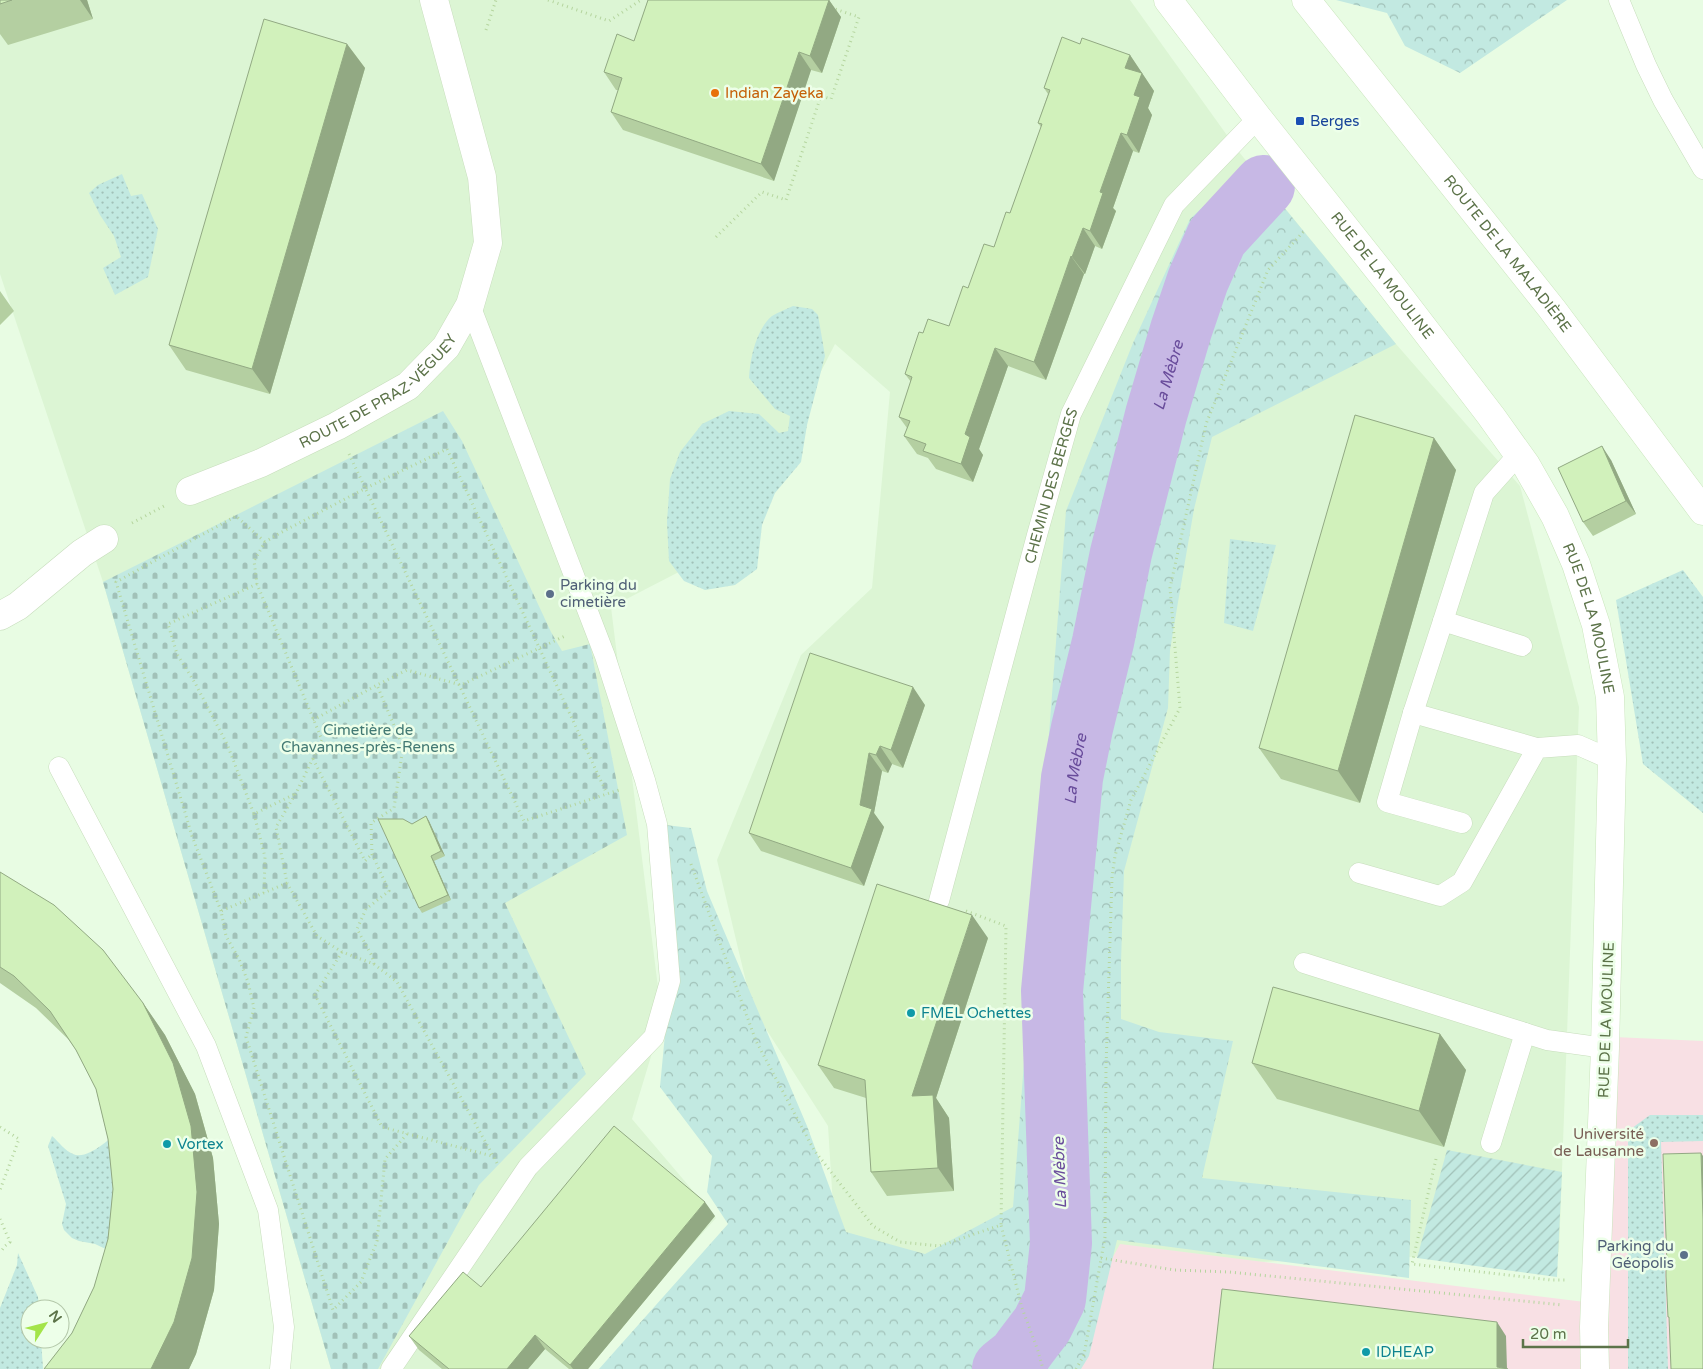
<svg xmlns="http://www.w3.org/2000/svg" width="1703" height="1369" font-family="'Varela Round',sans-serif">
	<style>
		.residential { fill: #dcf5d4 }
		.education { fill: #f8e0e4 }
		.grass { fill: url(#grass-dots) }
		.forest { fill: url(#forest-crowns) }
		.cemetery { fill: url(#cemetery-stones) }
		.garden { fill: url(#garden-furrows) }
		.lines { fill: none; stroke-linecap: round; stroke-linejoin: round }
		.river { stroke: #c7b8e5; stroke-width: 62 }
		.lane-casing { stroke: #c7ddbc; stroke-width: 21 }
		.street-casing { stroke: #c7ddbc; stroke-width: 29 }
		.secondary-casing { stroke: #cae5bd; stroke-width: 29 }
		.path { stroke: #b5d59e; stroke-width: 3; stroke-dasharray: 1 4; stroke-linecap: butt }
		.lane { stroke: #fff; stroke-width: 20 }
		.street { stroke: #fff; stroke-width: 28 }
		.secondary { stroke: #fff; stroke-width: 28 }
		.wall { fill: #b4cfa1 }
		.shaded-wall { fill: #92a983 }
		.building { fill: #d1f1bb; stroke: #92a983 }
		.food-dot { fill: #e8710a; stroke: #edffe9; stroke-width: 2 }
		.transit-dot { fill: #1a4fb4; stroke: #edffe9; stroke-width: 2 }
		.service-dot { fill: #5c6f8a; stroke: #edffe9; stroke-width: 2 }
		.culture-dot { fill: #0f9aa8; stroke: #edffe9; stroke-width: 2 }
		.education-dot { fill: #8d6e63; stroke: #edffe9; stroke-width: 2 }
		.labels { text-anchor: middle; stroke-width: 5; stroke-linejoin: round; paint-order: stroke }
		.food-label { font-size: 15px; fill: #c56008; stroke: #edffe9; text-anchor: start }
		.transit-label { font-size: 15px; fill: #164399; stroke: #edffe9; text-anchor: start }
		.street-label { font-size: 15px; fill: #5c7349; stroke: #edffe9 }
		.service-label { font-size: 15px; fill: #4e5e75; stroke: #edffe9; text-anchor: start }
		.park-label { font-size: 15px; fill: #427973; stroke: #edffe9 }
		.culture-label { font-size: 15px; fill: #0d838f; stroke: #edffe9; text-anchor: start }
		.education-label { font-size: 15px; fill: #785e54; stroke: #edffe9; text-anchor: end }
		.water-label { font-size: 16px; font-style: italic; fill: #694c9b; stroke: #edffe9 }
	</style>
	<defs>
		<pattern id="grass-dots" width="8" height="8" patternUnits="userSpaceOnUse" patternTransform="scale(1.25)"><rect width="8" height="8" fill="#c2e9e1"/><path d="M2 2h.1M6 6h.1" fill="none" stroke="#a1c1b8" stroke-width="1.8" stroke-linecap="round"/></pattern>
		<pattern id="forest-crowns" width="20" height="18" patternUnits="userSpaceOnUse" patternTransform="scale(1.25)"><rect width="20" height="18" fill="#c2e9e1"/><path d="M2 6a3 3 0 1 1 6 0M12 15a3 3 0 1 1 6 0" fill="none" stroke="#a1c1b8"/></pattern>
		<pattern id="cemetery-stones" width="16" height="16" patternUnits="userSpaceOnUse" patternTransform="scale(1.25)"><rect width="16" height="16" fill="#c2e9e1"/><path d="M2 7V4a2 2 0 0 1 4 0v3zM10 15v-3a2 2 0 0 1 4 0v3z" fill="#a1c1b8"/></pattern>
		<pattern id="garden-furrows" width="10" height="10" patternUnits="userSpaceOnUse" patternTransform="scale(1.25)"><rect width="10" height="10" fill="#c2e9e1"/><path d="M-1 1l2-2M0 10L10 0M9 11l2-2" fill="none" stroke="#a1c1b8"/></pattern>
	</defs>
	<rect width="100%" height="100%" fill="#e8fce3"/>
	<path class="residential" d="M0,0H1130L1239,152L1396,344L1520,486L1579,707L1559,1252L1134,1266L836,1253L828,1126L752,1007L717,860L801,655L872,588L890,392L835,344L733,544L611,607L662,1020L632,1119L716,1218L581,1369H331L103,582L0,274Z"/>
	<path class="education" d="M1614,1037L1703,1041V1369H1052L1120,1244L1593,1303Z"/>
	<path class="grass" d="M122,174L131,196L142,194L158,229L148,277L115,295L103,268L121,257L114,236L100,215L89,193L98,185Z
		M793,306L812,309L818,315L825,356L807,425L801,462L775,493L762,525L757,569L735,585L705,590L684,581L669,561L667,522L670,479L680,452L702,424L729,411L759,414L779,433L788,431L790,416L775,409L749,378C750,359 756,329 772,316C778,312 787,309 793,306Z
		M1230,539L1276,545L1253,631L1224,623Z
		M1683,570L1703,597V813L1643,764L1616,600Z
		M1650,1115H1703V1141L1661,1142L1668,1369H1628V1131Z
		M121,1130L108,1250L95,1244L79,1241L72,1238L64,1230L62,1224L66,1204L48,1146L52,1136C59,1142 65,1151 73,1154C87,1161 110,1138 121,1130Z
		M18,1253L38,1297L39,1309H30V1339H41L43,1369H0V1308L17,1265Z"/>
	<path class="forest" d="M1336,0H1567L1460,73L1405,46L1387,13Z
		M1244,168L1260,178L1396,344L1212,437L1194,509L1177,608L1170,650L1168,708L1124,871L1121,962V1019L1159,1032L1233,1041L1202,1178L1411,1200L1409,1278L1117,1240L1089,1356L1081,1369H599L728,1224L707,1192L712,1156L660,1087L670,981L657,824L691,828L707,891L807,1126L846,1232L925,1254L1013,1207L1066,511L1133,343L1190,219Z"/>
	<path class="cemetery" d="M443,411L462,441L551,632L562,651L590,644L627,835L505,903L586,1074L479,1185L378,1369H331L103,582Z"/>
	<path class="garden" d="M1447,1150L1562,1172L1557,1277L1417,1258Z"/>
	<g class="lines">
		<path class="river" id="s1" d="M1003,1369L1018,1357L1026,1346L1042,1325L1055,1299L1061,1243L1052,991L1072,778L1082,728L1103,642L1121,553L1156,415L1181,330L1198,280L1217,237L1264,186"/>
		<g class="lane-casing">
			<g id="lane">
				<path d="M1619,0L1646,65L1663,100L1703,169"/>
				<path d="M1443,621L1484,493L1518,455"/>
				<path d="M1413,713L1537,748"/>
				<path d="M59,767L206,1046L268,1210L284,1327L280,1369"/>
				<path d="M1462,823L1387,802L1413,713L1443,621L1522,646"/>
				<path d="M1359,873L1440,896L1462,882L1537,748L1578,745L1612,760"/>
				<path id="s2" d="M939,901L1037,535L1071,414L1174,205L1258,118"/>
				<path d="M1304,963L1547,1040L1605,1048"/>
				<path d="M1491,1143L1525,1033"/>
				<path d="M391,1369L528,1167L654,1037L670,981L657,824L645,780L605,656L470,305"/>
			</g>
		</g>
		<g class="street-casing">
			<g id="street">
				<path id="s3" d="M190,491L261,463L302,443L337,426L408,386L446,347L470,305L488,243L482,177L434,0"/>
				<path d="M0,616L18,606L82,553L104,539"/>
			</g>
		</g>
		<g class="secondary-casing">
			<g id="secondary">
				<path id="s4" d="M1168,0L1258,118L1389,283L1491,416L1526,465L1555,516L1576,564L1596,625L1610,697L1612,760L1605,1048L1594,1327L1595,1369"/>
				<path id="s5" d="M1306,0L1552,309L1703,511"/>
			</g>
		</g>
		<path class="path" d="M548,0L609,21L641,0
			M486,30L496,0
			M716,237L762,192L786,200L821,96L831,99L859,17L832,8
			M349,454L524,821L619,790
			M132,523L164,506
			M257,584L168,624L177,654L195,683L227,744L254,814L295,794
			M313,720L377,685L407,670L461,685L567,635
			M313,759L365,861L372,854
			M254,814L265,857L264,893
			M691,864L756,1041L814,1150L873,1226L900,1242L939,1246L1001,1225L1022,1308L1038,1351L1043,1369
			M287,883L221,911L226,936L239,959L248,982L254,1008L246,1037L333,1310L361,1282L377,1241L385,1159L407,1134
			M221,911L192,836L116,582L236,516L265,542
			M966,911L1006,926L1001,1225
			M342,952L315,995L382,1127L492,1156
			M374,964L372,956L357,929L366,909L389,891L372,854L371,823L394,808L403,747L377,685
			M0,1127L19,1139L0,1190
			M1436,1159L1412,1264L1551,1280H1565
			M497,1163L397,982L374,964L342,952L317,936L287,883L276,827L296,793L322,740L257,584L254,561L265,542L280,533L366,488L447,449L607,794
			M0,1219L10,1242L5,1246L0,1253
			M1101,1258L1174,1270L1229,1272L1563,1305
			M1076,1369L1084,1355L1105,1237L1106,1067L1112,877L1115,856L1131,800L1180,708L1170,588L1206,424L1268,270L1306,229"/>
		<use href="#lane" class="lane"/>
		<use href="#street" class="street"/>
		<use href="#secondary" class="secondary"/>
	</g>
	<path class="wall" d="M0,0H87L93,19L8,45L0,34Z
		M648,0H829L841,17L822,73L811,70L774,181L623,130L611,112L618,90H616L604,72L634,41Z
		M347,44L365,68L270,394L186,370L169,345Z
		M1080,44L1130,55L1154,91L1148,108L1152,115L1139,153L1133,151L1113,208L1116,211L1102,249L1095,246L1085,274H1084L1046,380L1008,366L979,449L983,455L973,482L936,469L928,458L917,454L904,436L907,428L899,417L911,382L905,374L923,333L949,326L968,288L994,247L1010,213L1041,127L1038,123L1048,94L1044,88Z
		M0,291L14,311L0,325Z
		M1434,438L1456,470L1360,803L1281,779L1259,748Z
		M1611,460L1636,514L1593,536L1583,522Z
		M925,705L903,768L892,764L888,773L882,771L874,813L884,827L864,886L761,851L749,833Z
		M426,816L429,821L445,856L434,861L451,900L422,913L419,908L412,824Z
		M0,872L143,1003L165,1035L195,1094L213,1158L219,1224L214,1290L196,1354L189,1369H44L72,1333L94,1287L108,1239L113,1189L108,1139L96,1089L76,1050L68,1039L36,1008L0,983Z
		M988,938L936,1098L949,1118L954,1191L887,1196L871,1172L866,1098L834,1088L818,1065Z
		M1440,1034L1466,1070L1444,1147L1277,1099L1252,1063Z
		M715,1216L588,1369H569L545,1349L528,1369H442L419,1350L409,1336L481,1287Z"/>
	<path class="shaded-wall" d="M80,0H87L93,19Z
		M829,0L841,17L822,73L810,56Z
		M347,44L365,68L270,394L252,369Z
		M799,52L811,70L774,181L761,164Z
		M1130,55L1154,91L1148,108L1152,115L1139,153L1127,135L1134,95L1125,68Z
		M1121,133L1133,151L1113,208L1116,211L1102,249L1090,231L1100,192Z
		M1083,228L1095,246L1085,274L1072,257Z
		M1071,256L1084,274L1046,380L1034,362Z
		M995,348L1008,366L979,449L983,455L973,482L961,464L965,434Z
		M1434,438L1456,470L1360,803L1338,771Z
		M1602,446L1611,460L1636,514L1626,501Z
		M913,687L925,705L903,768L891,750Z
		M880,746L892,764L888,773L876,755Z
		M869,753L882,771L874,813L884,827L864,886L851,868L860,805Z
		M426,816L429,821L445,856L441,851Z
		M431,856L434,861L451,900L448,895Z
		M972,915L988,938L936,1098L949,1118L954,1191L938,1168L912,1096Z
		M143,1003L165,1035L195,1094L213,1158L219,1224L214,1290L196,1354L189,1369H151Z
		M1440,1034L1466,1070L1444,1147L1419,1111Z
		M1701,1153L1703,1156V1219Z
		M705,1202L715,1216L588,1369H573L570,1365Z
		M1497,1322L1506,1336L1507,1369L1497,1367Z
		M535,1335L545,1349L528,1369H507Z"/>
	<path class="building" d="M0,0H12L0,4Z
		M648,0H829L810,56L799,52L761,164L611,112L622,78L604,72L617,34L634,41Z
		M264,19L347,44L252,369L169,345Z
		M1062,37L1080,44L1082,38L1130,55L1125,68L1142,73L1134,95L1140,97L1127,135L1121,133L1100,192L1103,193L1090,231L1083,228L1072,257L1071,256L1034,362L995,348L965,434L970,437L961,464L923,451L926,444L904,436L910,421L899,417L912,377L905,374L919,332L923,333L928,319L949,326L963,286L968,288L984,244L994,247L1006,212L1010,213L1042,124L1038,123L1050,90L1044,88Z
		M1355,415L1434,438L1338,771L1259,748Z
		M1602,446L1626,501L1583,522L1558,468Z
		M810,653L913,687L891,750L880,746L876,755L869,753L860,805L872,809L851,868L749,833Z
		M426,816L441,851L431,856L448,895L419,908L378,819H403L412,824Z
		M0,872L54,905L103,950L143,1003L173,1063L191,1126L197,1192L192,1258L174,1322L151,1369H44L72,1333L94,1287L108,1239L113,1189L108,1139L96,1089L76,1050L50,1011L14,976L0,967Z
		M877,884L972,915L912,1096L933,1095L938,1168L871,1172L865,1080L818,1065Z
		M1273,987L1440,1034L1419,1111L1252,1063Z
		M614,1126L705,1202L570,1365L535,1335L507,1369H449L409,1336L463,1272L481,1287Z
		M1701,1153L1703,1219V1369H1671L1669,1317H1668L1666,1276V1263H1667L1663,1154Z
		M1222,1289L1497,1322V1367L1508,1369H1213Z"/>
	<circle class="food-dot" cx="715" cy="93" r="5"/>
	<rect class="transit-dot" x="1295" y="116" width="10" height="10" rx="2.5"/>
	<g class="service-dot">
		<circle cx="550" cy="594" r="5"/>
		<circle cx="1684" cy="1255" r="5"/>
	</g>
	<g class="culture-dot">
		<circle cx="911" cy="1013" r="5"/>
		<circle cx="167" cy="1144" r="5"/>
		<circle cx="1366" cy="1352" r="5"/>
	</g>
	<circle class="education-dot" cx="1654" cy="1143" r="5"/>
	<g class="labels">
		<g class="food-label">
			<text x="725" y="98">Indian Zayeka</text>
		</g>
		<g class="transit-label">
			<text x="1310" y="126">Berges</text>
		</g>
		<g class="street-label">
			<text dy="5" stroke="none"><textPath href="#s5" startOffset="324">ROUTE DE LA MALADIÈRE</textPath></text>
			<text dy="5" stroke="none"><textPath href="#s4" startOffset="349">RUE DE LA MOULINE</textPath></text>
			<text dy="5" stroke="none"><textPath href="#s3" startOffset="215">ROUTE DE PRAZ-VÉGUEY</textPath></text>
			<text dy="5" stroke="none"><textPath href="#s2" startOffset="430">CHEMIN DES BERGES</textPath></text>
			<text dy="5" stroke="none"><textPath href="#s4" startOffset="754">RUE DE LA MOULINE</textPath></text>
			<text transform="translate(1606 1020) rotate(-88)" y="5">RUE DE LA MOULINE</text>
		</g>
		<g class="service-label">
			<text x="560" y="590">Parking du<tspan x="560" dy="17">cimetière</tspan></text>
			<text x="1674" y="1251" text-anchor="end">Parking du<tspan x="1674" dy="17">Géopolis</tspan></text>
		</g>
		<g class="park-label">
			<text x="368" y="735">Cimetière de<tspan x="368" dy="17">Chavannes-près-Renens</tspan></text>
		</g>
		<g class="culture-label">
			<text x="921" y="1018">FMEL Ochettes</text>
			<text x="177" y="1149">Vortex</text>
			<text x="1376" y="1357">IDHEAP</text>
		</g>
		<g class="education-label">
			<text x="1644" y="1139">Université<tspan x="1644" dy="17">de Lausanne</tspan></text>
		</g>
		<g class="water-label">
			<text dy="6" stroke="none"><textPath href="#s1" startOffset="1025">La Mèbre</textPath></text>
			<text dy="6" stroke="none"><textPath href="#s1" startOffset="620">La Mèbre</textPath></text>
			<text transform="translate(1059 1173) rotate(-92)" y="6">La Mèbre</text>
		</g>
	</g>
	<g transform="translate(45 1324) rotate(54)"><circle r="24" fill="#edffe9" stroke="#b3c7a9"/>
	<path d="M0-4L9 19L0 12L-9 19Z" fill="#a3e449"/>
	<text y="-8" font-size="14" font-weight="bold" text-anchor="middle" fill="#5c7349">N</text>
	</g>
	<path d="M1523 1339v8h105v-8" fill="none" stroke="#5c7349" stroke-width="2.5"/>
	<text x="1530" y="1339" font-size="15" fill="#5c7349" stroke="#edffe9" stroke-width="4" paint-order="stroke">20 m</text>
</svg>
